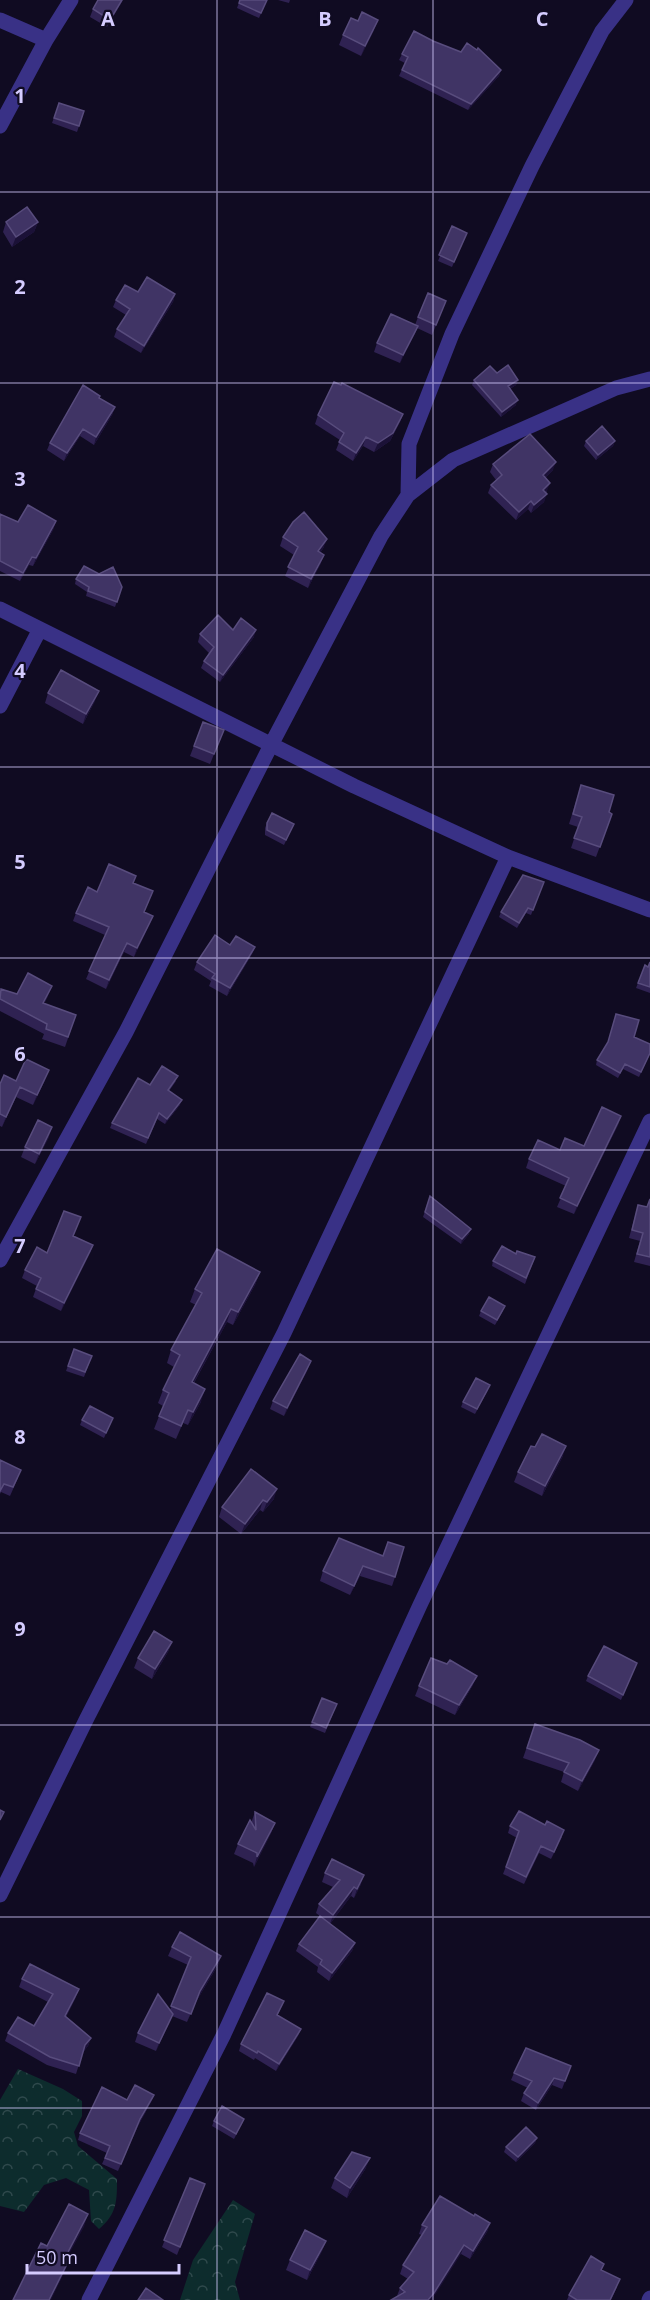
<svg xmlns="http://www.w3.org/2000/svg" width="650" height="2300" font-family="'Open Sans',sans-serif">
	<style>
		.forest { fill: url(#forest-crowns) }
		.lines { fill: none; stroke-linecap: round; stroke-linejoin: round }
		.street { stroke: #393186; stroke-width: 15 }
		.wall { fill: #2f2252 }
		.shaded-wall { fill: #1b1137 }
		.building { fill: #403465; stroke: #584c7d; stroke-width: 1.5 }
		.grid { fill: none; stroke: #d5ccff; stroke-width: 1.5; stroke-opacity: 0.55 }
		.grid-label { font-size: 20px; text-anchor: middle; font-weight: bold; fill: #d5ccff; stroke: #100b22; stroke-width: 4.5; stroke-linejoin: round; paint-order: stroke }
	</style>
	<defs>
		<pattern id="forest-crowns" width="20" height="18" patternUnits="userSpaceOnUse" patternTransform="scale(1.5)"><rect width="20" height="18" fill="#0d2c2d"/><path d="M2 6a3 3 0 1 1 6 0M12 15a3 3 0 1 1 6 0" fill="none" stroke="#2f494c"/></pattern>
	</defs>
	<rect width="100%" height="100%" fill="#100b22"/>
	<path class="forest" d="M18,2069L63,2089L82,2101V2116L74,2132L78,2146L117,2179C117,2201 117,2214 99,2229L91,2221L89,2190L66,2178L44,2185L24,2212L0,2206V2100Z
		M233,2200L255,2214L235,2282L240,2300H180L193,2260Z"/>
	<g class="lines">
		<path class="street" d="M0,20L46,40
			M0,126L46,40L71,0
			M408,495L409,444L452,334L532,166L602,31L626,0
			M0,609L354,786L508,857L650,910
			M0,706L40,629
			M0,1260L126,1032L271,745L381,536L408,495L453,460L616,388L650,379
			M0,1895L86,1720L284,1333L508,857
			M89,2300L224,2034L420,1605L650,1121
			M649,2300L650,2298"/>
	</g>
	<path class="wall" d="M98,0H123L107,27L90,17L93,9Z
		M240,0H267L259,18L237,8Z
		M278,0H290L289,3Z
		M374,30L361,56L339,45L343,35Z
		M433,41L461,52L501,70L499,76L468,110L399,76L405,63L399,60L402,54Z
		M59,103L84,111L77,132L52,123Z
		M6,222H38L34,232L12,247L3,232Z
		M452,226L465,238L452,267L438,261Z
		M138,292L175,294L173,302L141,353L114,337L117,329L126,315L113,307L116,300Z
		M446,301L432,335L417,328L400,363L374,352L377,343L415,325L418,317Z
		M497,373L518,380L516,385L510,389L516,405L501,417L472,385L474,380Z
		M99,399L115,407L112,415L94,445L80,436L64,461L47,450L50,443Z
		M403,414L400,422L390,441L374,452L363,446L353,461L336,450L340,440L315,424L318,415Z
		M586,441H615L613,446L596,460L584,446Z
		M493,464L553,470L545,478L547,491L546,493L544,502L531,513L528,509L516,520L488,493L491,485L496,480L490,472Z
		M0,514L18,522L56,521L53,530L33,566L29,565L20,581L0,571Z
		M283,537L324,547L320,553L321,563L308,588L285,576L294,555L280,546Z
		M76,579L122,587L115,607L86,596L87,592L75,584Z
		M233,630L254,637L220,682L201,668L204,661L209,653L198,642L200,634Z
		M48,693L95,701L83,724L45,703Z
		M203,722L224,730L210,764L190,756Z
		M581,785L609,812L612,814L596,857L571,848L578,827L569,824Z
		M267,823L294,824L284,845L265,835V828Z
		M544,882L531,915L526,913L517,928L499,917L501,912Z
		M134,883L153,891L144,912L153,916L134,957L124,952L106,989L86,979L105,935L73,921L76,913L97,892Z
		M230,945L255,947L252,954L227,996L209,986L211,981L194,970L197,962Z
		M650,962V993L636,988L645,965L648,967Z
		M0,991L17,994L48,996L44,1004L76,1015L65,1047L42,1039L44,1034L0,1011Z
		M650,1054L639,1077L623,1069L618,1078L596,1065L597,1060Z
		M45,1080L33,1105L16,1097L2,1127L0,1126V1084L16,1081Z
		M176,1081L169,1091L180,1105L165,1124L157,1119L146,1144L110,1128L112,1123L150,1085Z
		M621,1116L618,1125L574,1214L557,1207L566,1186L526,1168L529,1159L560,1150L584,1146Z
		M49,1137L35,1164L21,1157L25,1147Z
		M430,1196L469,1234L461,1244L423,1217Z
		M650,1199V1266L634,1262L640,1241L629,1238L638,1205L647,1207Z
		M74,1236L93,1245L90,1253L61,1311L33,1297L37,1286L22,1278L25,1270L47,1253Z
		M516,1254L535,1257L525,1284L492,1266L493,1261Z
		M260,1272L255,1285L233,1325L227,1322L194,1383L201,1402L188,1425L183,1423L176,1439L154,1429L163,1406L158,1403L163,1390L174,1367L167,1363L171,1350L196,1305L190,1302L195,1289Z
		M481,1311H503L495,1325L479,1316Z
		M74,1349L92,1356L84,1377L66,1371Z
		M308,1369L284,1416L270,1409L273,1401Z
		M488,1390L475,1414L461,1407L463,1402Z
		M113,1418L104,1438L80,1425L82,1420Z
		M535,1447L563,1456L542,1496L514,1482L518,1472Z
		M0,1460L18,1478L10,1496L1,1492L0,1494Z
		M251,1469L274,1499L263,1512L260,1510L241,1534L219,1517L222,1507Z
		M339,1538L395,1577L392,1586L360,1576L350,1595L320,1581L323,1571Z
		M172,1642L168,1652L152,1679L134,1668L138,1658Z
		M637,1663L621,1700L586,1681L588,1676Z
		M473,1685L455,1715L415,1696L419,1686Z
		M322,1698L337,1704L325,1733L310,1727Z
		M535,1724L595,1760L578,1791L561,1782L564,1772L523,1758Z
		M255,1812L275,1823L271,1833L254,1867L253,1863L234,1854L238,1844L251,1823Z
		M510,1826L562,1837L551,1859L539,1853L524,1884L503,1874L517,1838L508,1833Z
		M325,1873L361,1884L354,1898L351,1896L330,1924L316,1913L319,1904L333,1887L322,1882Z
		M355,1943L352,1951L329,1981L317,1972L318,1967L296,1951L299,1944Z
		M172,1947L221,1956L218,1965L197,2000L187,2022L172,2016L156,2051L135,2042L138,2033L170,2010L188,1965L168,1956Z
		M22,1979L76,1997L66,2017L91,2038L88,2046L83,2052L76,2074L47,2065L5,2041L8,2033L34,2026L48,2002L19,1987Z
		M281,2008L277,2016L301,2029L298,2036L276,2071L255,2058L254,2060L239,2051L241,2044Z
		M571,2066L562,2089L552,2085L536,2110L521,2101L524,2093L528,2088L511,2080L514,2073Z
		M154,2095L151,2102L138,2126L118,2171L102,2164L107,2153L78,2140L80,2133L127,2100Z
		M244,2119L242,2124L234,2139L212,2126L214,2121Z
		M537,2138L535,2143L516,2162L504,2152L506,2147Z
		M366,2168L347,2198L331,2188L335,2178Z
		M190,2178L205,2184L177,2255L162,2247Z
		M474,2216L490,2223L487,2232L470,2259L461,2254L397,2296L400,2288L408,2279L400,2274L403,2265L422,2235L419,2234L422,2225Z
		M326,2241L322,2251L307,2280L286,2270L290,2260Z
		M602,2271L617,2287L611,2300H567L569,2295Z"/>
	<path class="shaded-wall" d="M122,0H123L107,27L110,20Z
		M378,20L374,30L361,56L365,46Z
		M501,70L499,76L468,110L471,104Z
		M38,222L34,232L12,247L16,237Z
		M175,294L173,302L141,353L144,346Z
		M418,326L415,334L400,363L403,355Z
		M518,380L516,385L506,391L508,386Z
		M518,400L516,405L501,417L502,412Z
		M115,407L112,415L94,445L96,437Z
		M403,414L400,422L390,441L374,452L378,443Z
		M83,429L80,436L64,461L67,453Z
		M366,437L363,446L353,461L356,453Z
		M615,441L613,446L596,460L598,455Z
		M556,462L553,470L540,483L543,475Z
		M550,483L547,491L540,498L543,490Z
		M547,494L544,502L531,513L534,505Z
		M531,501L528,509L516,520L519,512Z
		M56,521L53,530L33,566L36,558Z
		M327,539L324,547L315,560L318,551Z
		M324,555L321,563L308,588L311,579Z
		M32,557L29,565L20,581L23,573Z
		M256,630L254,637L220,682L223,675Z
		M99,691L95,701L83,724L86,714Z
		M153,916L150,924L134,957L137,948Z
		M127,943L124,952L106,989L109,980Z
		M255,947L252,954L227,996L230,988Z
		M52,986L48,996L39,1013L43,1003Z
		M49,1070L45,1080L33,1105L37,1095Z
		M20,1087L16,1097L2,1127L6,1117Z
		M182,1100L180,1105L165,1124L167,1119Z
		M621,1116L618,1125L574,1214L577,1206Z
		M52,1127L49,1137L35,1164L39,1154Z
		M471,1229L469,1234L461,1244L462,1239Z
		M93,1245L90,1253L61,1311L64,1303Z
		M260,1272L255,1285L233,1325L238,1312Z
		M231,1309L227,1322L187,1395L192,1382Z
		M311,1361L308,1369L284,1416L287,1408Z
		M205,1389L201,1402L188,1425L193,1412Z
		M566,1446L563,1456L542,1496L545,1486Z
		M277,1489L274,1499L263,1512L267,1502Z
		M263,1500L260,1510L241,1534L245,1524Z
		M363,1566L360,1576L350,1595L354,1586Z
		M172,1642L168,1652L152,1679L155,1669Z
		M477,1676L473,1685L455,1715L459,1705Z
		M599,1750L595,1760L578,1791L582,1781Z
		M275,1823L271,1833L254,1867L257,1857Z
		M364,1875L361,1884L354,1898L357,1889Z
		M354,1887L351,1896L330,1924L333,1915Z
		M355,1943L352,1951L329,1981L332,1973Z
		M221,1956L218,1965L197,2000L187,2022L200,1991Z
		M79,1989L76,1997L62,2024L65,2016Z
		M173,2014L170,2022L156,2051L159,2043Z
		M301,2029L298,2036L276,2071L279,2064Z
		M91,2038L88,2046L82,2054L85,2045Z
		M554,2078L552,2085L536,2110L538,2103Z
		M154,2095L151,2102L138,2126L118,2171L140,2119Z
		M537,2138L535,2143L516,2162L518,2157Z
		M370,2158L366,2168L347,2198L350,2188Z
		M88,2214L84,2227L61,2269L66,2256Z
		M490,2223L487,2232L470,2259L473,2251Z
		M326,2241L322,2251L307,2280L310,2270Z
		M464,2245L461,2254L432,2300H428Z
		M70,2258L65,2271L51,2300H49Z"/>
	<path class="building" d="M98,0H122L110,20L93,9Z
		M240,0H267L261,13L239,3Z
		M362,12L378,20L365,46L343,35L351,18L358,21Z
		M414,31L433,41L461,52L467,43L477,50L478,48L501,70L471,104L402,70L408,57L402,54Z
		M59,103L84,111L79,126L54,118Z
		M27,207L38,222L16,237L6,222Z
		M452,226L467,233L454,262L439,255Z
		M147,277L175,294L144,346L117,329L130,309L116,300L125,285L138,292Z
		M428,293L446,301L436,325L418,317Z
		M391,314L418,326L403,355L377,343Z
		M508,365L518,380L508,386L518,400L502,412L474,380L490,366L497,373Z
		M334,382L341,385L342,383L403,414L393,433L378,443L366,437L356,453L339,442L344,433L318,415Z
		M83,385L100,396L99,398L115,407L96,437L83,429L67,453L50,443Z
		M602,426L615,441L598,455L586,441Z
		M530,434L556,462L543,475L550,483L543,490L547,494L534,505L531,501L519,512L491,485L502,475L493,464Z
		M28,505L56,521L36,558L32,557L23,573L0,561V514L18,522Z
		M304,512L327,539L318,551L324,555L311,579L288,567L298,547L283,537L293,522Z
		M84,566L99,574L113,567L122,587L117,602L88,591L89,587L76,579Z
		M218,615L233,630L241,618L256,630L223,675L204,661L214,647L200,634Z
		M61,670L99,691L86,714L48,693Z
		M203,722L224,730L214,754L194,746Z
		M581,785L614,795L609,812L612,814L600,847L574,838L582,817L573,814Z
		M272,813L294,824L286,840L267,830V823Z
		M109,864L136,876L133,883L153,891L144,912L153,916L137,948L127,943L109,980L89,971L109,927L76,913L88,887L97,892Z
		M523,875L544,882L533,910L528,908L519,923L501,912Z
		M215,935L230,945L236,936L255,947L230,988L212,978L215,974L197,962Z
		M650,962V987L638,983L645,965L648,967Z
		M28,973L52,986L43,1003L76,1015L68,1037L46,1029L47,1024L0,999L1,989L17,994Z
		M616,1014L639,1020L634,1037L650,1044V1053L641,1072L625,1064L620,1073L597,1060L608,1042Z
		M26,1059L49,1070L37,1095L20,1087L6,1117L0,1114V1084L4,1075L16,1081Z
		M162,1066L178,1076L168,1090L182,1100L167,1119L159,1113L148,1138L112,1123L138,1078L150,1085Z
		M602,1107L621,1116L577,1206L560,1198L569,1178L529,1159L538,1140L560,1150L565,1138L584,1146Z
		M38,1120L52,1127L39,1154L25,1147Z
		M430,1196L471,1229L462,1239L425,1212Z
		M650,1199V1257L637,1254L643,1233L632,1230L638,1205L647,1207Z
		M64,1211L81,1217L73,1236L93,1245L64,1303L36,1289L41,1278L25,1270L37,1247L47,1253Z
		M502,1246L516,1254L517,1251L535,1257L526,1278L493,1261Z
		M217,1249L260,1272L238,1312L231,1309L192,1382L205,1389L193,1412L188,1410L181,1426L159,1416L169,1393L163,1390L180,1355L171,1350L202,1293L195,1289Z
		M489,1297L505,1306L497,1320L481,1311Z
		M74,1349L92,1356L85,1372L68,1366Z
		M300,1354L311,1361L287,1408L273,1401Z
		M476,1378L490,1385L477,1409L463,1402Z
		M90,1406L113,1418L106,1433L82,1420Z
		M542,1434L566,1446L545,1486L518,1472L531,1446L535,1447Z
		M0,1460L21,1470L13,1487L4,1484L0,1491Z
		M251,1469L277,1489L267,1502L263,1500L245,1524L222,1507Z
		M339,1538L383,1556L388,1542L404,1547L395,1577L363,1566L354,1586L323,1571Z
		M154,1631L172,1642L155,1669L138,1658Z
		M604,1646L637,1663L623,1695L588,1676Z
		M431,1658L447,1664L450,1660L477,1676L459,1705L419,1686Z
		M322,1698L337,1704L326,1728L312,1722Z
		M535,1724L580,1740L599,1750L582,1781L564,1772L569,1763L527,1748Z
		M0,1810L4,1812L0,1820Z
		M519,1811L545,1825L547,1821L564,1830L554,1852L541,1846L526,1877L506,1867L519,1831L510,1826Z
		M255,1812L275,1823L257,1857V1853L238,1844L250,1820L256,1830Z
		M332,1859L364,1875L357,1889L354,1887L333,1915L319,1904L340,1880L325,1873Z
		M320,1916L355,1943L332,1973L320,1964L322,1960L299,1944Z
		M180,1932L221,1956L200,1991L191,2014L171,2006L191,1957L172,1947Z
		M30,1964L79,1989L65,2016L91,2038L85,2045L79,2066L50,2057L8,2033L18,2017L34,2026L53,1994L22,1979Z
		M267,1993L284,2001L277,2015L301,2029L279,2064L258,2051L257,2053L241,2044Z
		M158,1994L173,2014L159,2043L138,2033Z
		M526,2048L571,2066L565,2081L554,2078L538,2103L524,2093L532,2081L514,2073Z
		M135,2085L154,2095L140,2119L121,2164L105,2158L110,2146L80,2133L102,2087L127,2100Z
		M222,2106L244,2119L236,2134L214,2121Z
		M526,2127L537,2138L518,2157L506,2147Z
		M352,2152L370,2158L350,2188L335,2178Z
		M190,2178L205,2184L180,2247L164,2240Z
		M440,2196L474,2216L475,2214L490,2223L473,2251L464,2245L434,2293L428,2300H391L405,2292L400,2288L414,2272L403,2265L427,2227L422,2225Z
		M69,2204L88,2214L66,2256L70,2258L49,2300H13L41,2243L47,2246Z
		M305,2230L326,2241L310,2270L290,2260Z
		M591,2256L604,2264L601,2270L620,2279L610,2300H577L569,2295Z
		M146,2288L163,2300H138Z"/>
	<path class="grid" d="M217,0V2300M433,0V2300M0,192H650M0,383H650M0,575H650M0,767H650M0,958H650M0,1150H650M0,1342H650M0,1533H650M0,1725H650M0,1917H650M0,2108H650"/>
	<g class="grid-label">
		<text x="108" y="26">A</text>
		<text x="325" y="26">B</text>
		<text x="542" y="26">C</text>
		<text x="20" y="103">1</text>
		<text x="20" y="294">2</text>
		<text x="20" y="486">3</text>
		<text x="20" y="678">4</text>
		<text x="20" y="869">5</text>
		<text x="20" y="1061">6</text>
		<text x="20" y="1253">7</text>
		<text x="20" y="1444">8</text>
		<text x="20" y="1636">9</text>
	</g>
	<path d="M27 2264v9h152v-9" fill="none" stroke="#d5ccff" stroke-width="3"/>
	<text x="36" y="2264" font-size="18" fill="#d5ccff" stroke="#100b22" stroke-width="4.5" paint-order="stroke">50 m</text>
</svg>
